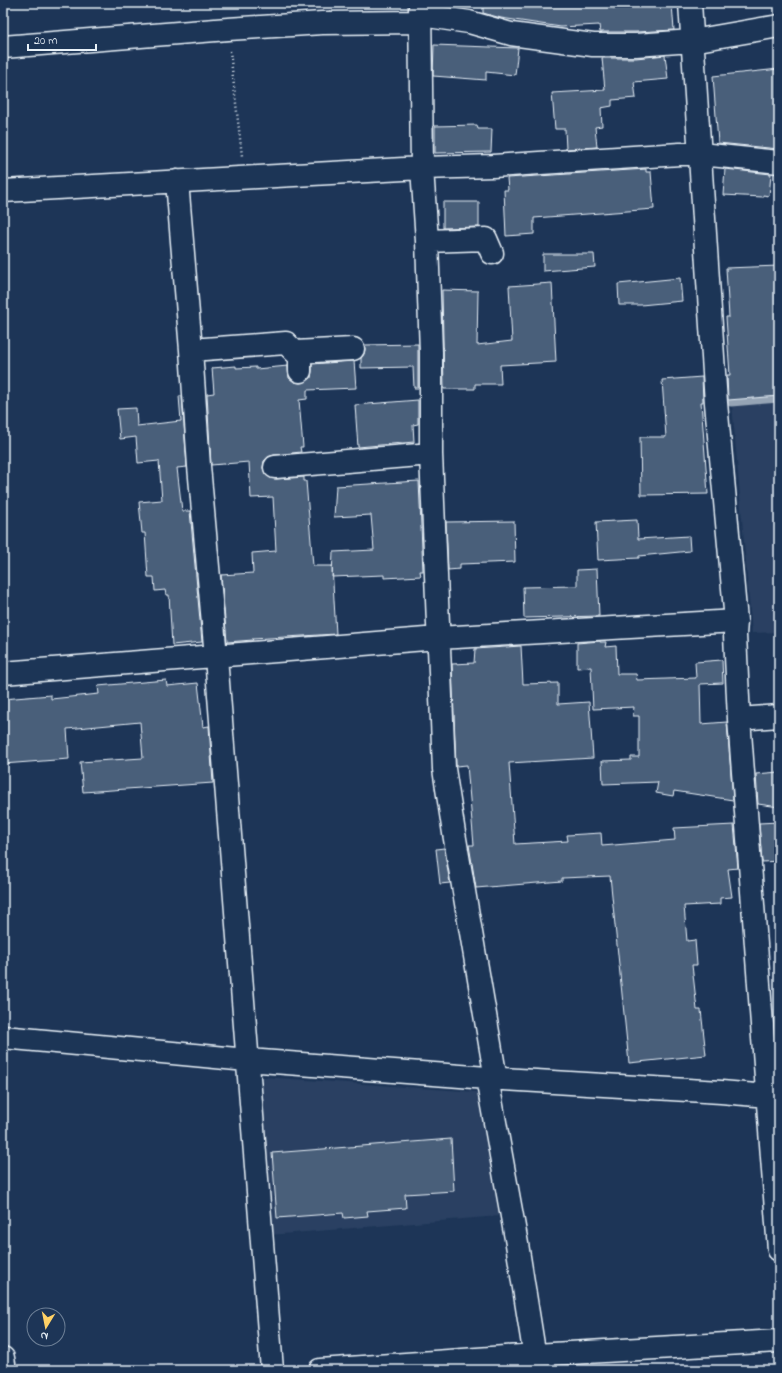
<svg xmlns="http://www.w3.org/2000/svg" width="782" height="1373" font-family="'Indie Flower',sans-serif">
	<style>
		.built { fill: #2a4162 }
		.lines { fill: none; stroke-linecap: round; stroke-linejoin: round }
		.stream { stroke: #95a4b5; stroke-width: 7 }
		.building { fill: #495e7a; stroke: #e8f1f8 }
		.minor-casing { stroke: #e8f1f8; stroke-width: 25 }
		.path { stroke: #e8f1f8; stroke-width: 2.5; stroke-dasharray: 1 3; stroke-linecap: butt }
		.minor { stroke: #1d3557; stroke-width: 22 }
	</style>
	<rect width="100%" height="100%" fill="#1d3557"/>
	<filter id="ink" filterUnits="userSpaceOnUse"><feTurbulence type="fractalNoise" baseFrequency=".025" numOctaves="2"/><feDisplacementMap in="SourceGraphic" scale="8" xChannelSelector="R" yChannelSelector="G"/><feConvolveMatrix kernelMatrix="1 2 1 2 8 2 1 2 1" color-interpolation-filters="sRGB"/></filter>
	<g filter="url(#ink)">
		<path class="built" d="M779,402V632L752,633L732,404Z
			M263,1077L476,1092L481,1101L499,1216L269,1235L257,1082Z"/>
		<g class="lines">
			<path class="stream" d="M731,403L779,399"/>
		</g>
		<path class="building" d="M557,3H612L613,8L672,4L674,30L636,32H600L599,25L561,27L501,18L483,13V7Z
			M434,45L518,48L515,75L486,72V80L433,76Z
			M665,55L668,79L634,82L636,98L612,100V106L601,108L602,126L595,127L597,147L566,149L565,129H555L552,93L605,90L602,58H636Z
			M779,69V149L718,143L713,76Z
			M477,125L478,129H492L491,152L435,153V126Z
			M646,169V172H651L654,209L534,218V234L506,236L504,190H508L507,178Z
			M725,169L771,174L769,196L763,195V197L723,195Z
			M443,202H479V227L443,228Z
			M543,254H594L595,267L543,271Z
			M779,266V396L728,400L727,375H730L726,317H729L726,268Z
			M680,278L682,301L641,305H619L618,284Z
			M552,283L556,362L500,365L501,384H475V389H444L442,290L478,291L477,345L512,341L509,286Z
			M418,344V388H414L413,367L361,368V358L364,354L365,349L364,345Z
			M354,361L356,388L307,390V399L299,400L303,447H300L301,452L274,455L268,457L264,461L263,468L265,474L270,478L276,479L304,477V481H306L313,566H332L336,634L252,639L253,640L227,642L221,575L253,573L252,553L276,551L273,497L251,498L249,462L211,465L207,394L214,393L212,368L236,366V368L256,367V369L288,366L289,378L294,382L300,383L306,382L311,378L312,371V364Z
			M702,377L703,402H701L708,494L641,495L640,437H666L662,380Z
			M179,396H182L187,467L177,468L182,511H190L202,642L172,645L169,595H166L165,590L155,591L154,577H148L145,533H142L139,502L162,500L159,461L138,463L136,437L120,439L117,409L136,408L137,426L181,421Z
			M418,400V424L413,425L414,442L358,447L355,405Z
			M419,481L423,571H420L421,576L384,578V575L332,577L333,552L374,550L371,515L334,517L336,486Z
			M637,520L638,539L689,536L690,551L639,556V558L598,560L596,522Z
			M514,521L515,562L460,564V569L448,570L446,522Z
			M597,569L599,616L524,618L523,587L577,586V570Z
			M600,641V642H606L605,647L616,646L617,674H636L637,680L696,678L695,662L722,660L723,683L700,684L701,724L727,722L733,800L674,791L673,796L656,793L658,782L603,784L602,761L631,760V757H639V716H633L634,707L593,709L591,667L577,668V643Z
			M521,646L523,684L558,683V704L589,702L593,758L509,763L515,844L568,841L567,835L601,833L602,846L675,840L674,828L734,825L738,868L728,869L732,897L720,898V904L684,906L687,941L695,940L697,965H692L697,1010H701L706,1055L629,1063L610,876L562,878V881L476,888L469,845H474L467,765L456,766L452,664L474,663L475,649Z
			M166,680L167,686L198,683L203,727L209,726L213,783L83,792L80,762L143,758L140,722L67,729L69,759L3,764V699L51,695V699L99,694L98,686Z
			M779,772V807L758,804L756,774Z
			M779,822V861L762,862L759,823Z
			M444,848L450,883L440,884L436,849Z
			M451,1139L454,1191L405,1194L406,1208L367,1211L368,1216L344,1218L343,1213L277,1218L272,1153Z"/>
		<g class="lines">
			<g class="minor-casing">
				<path id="minor" d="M420,3L422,168L427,241L431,352V454L444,769L454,833L496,1079
					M690,3L716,403L736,621L735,635L739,719L779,1250
					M420,12L428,16L469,22L511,34L593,45H636L692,41L779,26
					M3,47L228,29L322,23L420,22
					M177,181L191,350L199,466L216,657L272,1370
					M3,191L422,168L493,166L680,154H700L779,162
					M427,241L486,239L492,253
					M191,350L286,343L295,352L353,349
					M300,352V371
					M275,467L431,454
					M3,673L438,638L736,621
					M739,719L779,716
					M3,1037L247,1060L487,1078L721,1092L768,1096L779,1098
					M487,1078L517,1244L537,1370
					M3,1358L5,1370
					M320,1370L535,1355L779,1341"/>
			</g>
			<path class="path" d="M230,51L242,156"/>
			<use href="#minor" class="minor"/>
		</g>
	</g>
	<rect width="782" height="1373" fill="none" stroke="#1d3557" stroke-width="16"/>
	<rect x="8" y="8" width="766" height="1357" fill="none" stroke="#e8f1f8" stroke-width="1.5" filter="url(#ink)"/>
	<g transform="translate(46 1327) rotate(190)"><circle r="19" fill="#1d3557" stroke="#6e8097"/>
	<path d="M0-3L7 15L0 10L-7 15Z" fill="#ffd166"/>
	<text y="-6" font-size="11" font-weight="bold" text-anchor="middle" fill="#e8f1f8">N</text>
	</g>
	<path d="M28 44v6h68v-6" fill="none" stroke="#e8f1f8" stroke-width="2"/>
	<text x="34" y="44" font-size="12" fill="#e8f1f8" stroke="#1d3557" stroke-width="3" paint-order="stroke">20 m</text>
</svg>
